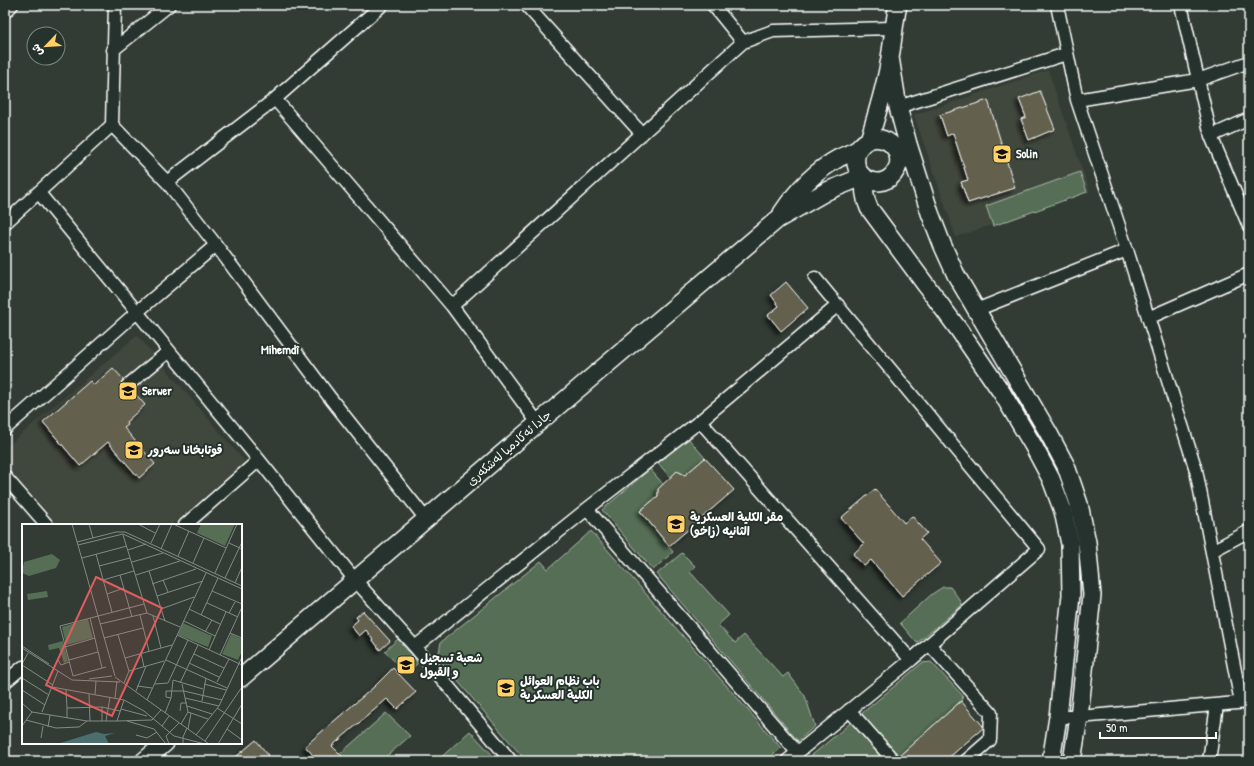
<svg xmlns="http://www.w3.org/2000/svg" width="1254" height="766" font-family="'Patrick Hand','Playpen Sans Arabic',sans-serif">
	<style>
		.built { fill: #41473c }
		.green { fill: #556e54; stroke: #aab6aa }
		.building { fill: #64614e; stroke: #fff; filter: url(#shadow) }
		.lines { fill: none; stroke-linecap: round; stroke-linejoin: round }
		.street-casing { stroke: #fff; stroke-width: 15 }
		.secondary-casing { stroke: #fff; stroke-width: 20 }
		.street { stroke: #26332d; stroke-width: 12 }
		.secondary { stroke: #26332d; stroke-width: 17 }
		.labels { text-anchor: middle; stroke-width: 4; stroke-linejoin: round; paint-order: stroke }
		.poi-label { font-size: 12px; font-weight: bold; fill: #fff; stroke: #26332d; text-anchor: start }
		.street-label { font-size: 12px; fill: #fff; stroke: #26332d }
		.neighbourhood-label { font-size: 13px; font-weight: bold; fill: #fff; stroke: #26332d }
		.inset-road { fill: none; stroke: #848a85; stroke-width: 1 }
		.view { fill: #e05e5e; fill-opacity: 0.15; stroke: #e05e5e; stroke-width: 2 }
		.inset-edge { fill: none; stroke: #fff; stroke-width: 2 }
	</style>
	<defs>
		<filter id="shadow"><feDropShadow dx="-3.5" dy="3.5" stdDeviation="2" flood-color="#0009"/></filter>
	</defs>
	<rect width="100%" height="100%" fill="#323c34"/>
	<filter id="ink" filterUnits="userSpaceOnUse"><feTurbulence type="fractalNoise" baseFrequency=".025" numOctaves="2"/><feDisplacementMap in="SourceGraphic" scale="8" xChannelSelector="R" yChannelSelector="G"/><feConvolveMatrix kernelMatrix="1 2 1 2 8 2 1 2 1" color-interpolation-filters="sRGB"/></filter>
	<g filter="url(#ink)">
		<path class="built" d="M1048,70L1090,192L956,237L914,115Z
			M137,335L245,462L172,525H57L5,464V448Z"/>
		<path class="green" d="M1080,172L1087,192L993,226L986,206Z
			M688,438L705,458L685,475L677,472L670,477L658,463Z
			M650,469L663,484L658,489V496L640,511L673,552L653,570L602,510Z
			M591,531L781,748L766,761H526L438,658L441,642L541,561L548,569Z
			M682,553L695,566L690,572L729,615L718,625L735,643L744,635L783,677L788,673L805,696L815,726L798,741L657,574Z
			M943,587H950L960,600L962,605L917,643L900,623L932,594Z
			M398,639L418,663L406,674L385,651Z
			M931,662L963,696L961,701L893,761H805L922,663Z
			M386,713L410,736L381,761H347L340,754Z
			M470,731L498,761H437Z"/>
		<path class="building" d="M1040,91L1055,129L1029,140L1021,119L1026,117L1019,99Z
			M988,100L1015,188L968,203L961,182L968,180L953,133L947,136L940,115Z
			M786,282L808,308L781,331L768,315L779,306L771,295Z
			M113,368L123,379L121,386L123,390L129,392L133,391L145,405L126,422L128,425L124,428L155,464L139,478L108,442L80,466L43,422L90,381L94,385Z
			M705,458L734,490L669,546L640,511L658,496V489L677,471L685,475Z
			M875,489L904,523L912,516L927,533L920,539L941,563L902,596L871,560L864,566L853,554L864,544L841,518Z
			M363,611L390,641L380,650L366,630L359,636L351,626L358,620L356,617Z
			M393,668L416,692L397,709L387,699L332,746L347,761H318L305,746L375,686Z
			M961,701L983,726V728L945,761H901L899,756Z
			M256,740L268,755L261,761H231Z"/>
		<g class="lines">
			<g class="street-casing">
				<path id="street" d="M526,5L642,134
					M713,5L743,42
					M1057,5L1077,100L1127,250L1196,470L1241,702
					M1181,5L1211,136L1249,226
					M5,12L12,5
					M113,50L169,5
					M275,99L452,306L538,423
					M1077,100L1198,80L1249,62
					M898,107L1066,54
					M112,125L167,182L216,245L331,399L426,519
					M1211,136L1249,119
					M167,182L275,99L382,5
					M39,193L259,460L355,580L415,647L511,761
					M5,223L112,125L115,5
					M452,306L743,42L773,31L893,28
					M976,310L1127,250
					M1148,318L1249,274
					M128,385L169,351
					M700,421L911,660
					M5,429L137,312L216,245
					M5,477L47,525
					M587,509L797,752
					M185,525L259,460
					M1212,551L1249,531
					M929,644L991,713L990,740L966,761
					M415,647L587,509L700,421L838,305
					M5,682L23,667
					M849,710L894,761
					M1058,717H1079L1248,702
					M787,761L911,660L1039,549L815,278
					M1209,761L1217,705"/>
			</g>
			<g class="secondary-casing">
				<path id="secondary" d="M890,57L898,107L908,144L930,213L942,244L956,275L1048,432L1066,466L1079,504L1087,542L1092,595L1079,717L1072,761
					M869,140C877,113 886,86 890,58C893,40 894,23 898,5
					M865,178C864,189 864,197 869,208L959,330L1002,393L1034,447L1051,479L1063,511L1070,544L1071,595L1058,717L1051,761
					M782,213C797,190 815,171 839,158C845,155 852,153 858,149C861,146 863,143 867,141C877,135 890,140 896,150C899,156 900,164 896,170C884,194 846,179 858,149
					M241,678L538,423L778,219L827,191L862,177
					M144,761L165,743"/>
			</g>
			<use href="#street" class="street"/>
			<use href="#secondary" class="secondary"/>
		</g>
	</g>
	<defs>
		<g id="school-square" transform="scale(1)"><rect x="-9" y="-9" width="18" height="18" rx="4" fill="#ffd166" stroke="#26332d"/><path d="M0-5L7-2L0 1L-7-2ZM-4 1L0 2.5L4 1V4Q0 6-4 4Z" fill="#111"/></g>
		<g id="university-square" transform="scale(1)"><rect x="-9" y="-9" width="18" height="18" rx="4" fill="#ffd166" stroke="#26332d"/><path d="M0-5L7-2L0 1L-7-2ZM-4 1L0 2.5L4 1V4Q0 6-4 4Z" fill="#111"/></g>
	</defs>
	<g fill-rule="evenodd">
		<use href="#school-square" x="1002" y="154"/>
		<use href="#school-square" x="128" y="391"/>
		<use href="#school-square" x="134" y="450"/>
		<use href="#university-square" x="676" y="524"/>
		<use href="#university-square" x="406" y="665"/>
		<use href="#university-square" x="506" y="688"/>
	</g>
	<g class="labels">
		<g class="poi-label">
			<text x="1016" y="158">Solin</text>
			<text x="142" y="395">Serwer</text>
			<text x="148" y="454">قوتابخانا سه‌رور</text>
			<text x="690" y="521">مقر الكلية العسكرية<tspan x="690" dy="14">الثانيه (زاخو)</tspan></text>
			<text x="420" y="662">شعبة تسجيل<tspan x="420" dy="14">و القبول</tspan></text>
			<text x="520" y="685">باب نظام العوائل<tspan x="520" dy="14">الكلية العسكرية</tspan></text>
		</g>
		<g class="street-label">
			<text transform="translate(509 448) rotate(-41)" y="4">جادا ئه‌كادميا له‌شكه‌رى</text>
		</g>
		<g class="neighbourhood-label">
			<text x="280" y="354">Mihemdî</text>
		</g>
	</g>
	<g transform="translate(22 524)">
		<rect width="220" height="220" fill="#323c34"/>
		<path d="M179,0H213L203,22L175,9ZM30,30L38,36L34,44L7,52L0,49L2,38ZM25,67L26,73L6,76L5,70ZM66,95L71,114L44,121L40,103ZM161,99L190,112L186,123L156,111ZM209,110L220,115V127L216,136L200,130ZM41,117L46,137L42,139L37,124L27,126L26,121Z" fill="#556e54"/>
		<path d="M74,208L82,210L93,209L83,212L87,220H35Z" fill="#4a6f6e"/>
		<path class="inset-road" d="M50,0L93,152M67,0L71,14M116,0L133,9M151,0L204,24M101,11L125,89L158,103M55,18L94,8H103L220,62M129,19L138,0M207,19L220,25M56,21L101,10L220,65M139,25L150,0M106,26L124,20M74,30L90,88M156,32L167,7M60,34L105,22M110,38L141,29M171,39L182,14M77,42L108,34M127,47L143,97M193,49L215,0M98,51L110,93M114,51L158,37M203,54L220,18M81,56L112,47M141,56L146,68M213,59L220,43M130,60L174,45M190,67L220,80M85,70L102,64M135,72L181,57M185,79L216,93M139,85L172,73M167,85L198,100M207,89L213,78M118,91L127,127M179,91L196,54M131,92L139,124M68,94L80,144M162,97L193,112M78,100L125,89M183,108L190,96M208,109L220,114M96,111L107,147L102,159M155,111L220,141M82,114L121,104M0,122L27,140M43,123L73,114M0,124L50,156L98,158M187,126L204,88M119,129L122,143M172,130L202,144M198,131L220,83M103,134L150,121M36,136L39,141L47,138M47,136L76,128M144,136L205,164M167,139L197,153M0,140L6,129M0,141L31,161M84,143L51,152L38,102L122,80M107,147L142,137M93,153L187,220M0,154L27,171M67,155L90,152M151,156L181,165M195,158L207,135M158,159L176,121M133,160L146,159L166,116M182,160L204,166M115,162L130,164M30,163L102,176L122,187L152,212L183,220M0,166L23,181M44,166L45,184M114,167L124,142M67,170L68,197M73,171L74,157M93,174L95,157M149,174L144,173V167H162L200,176M163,174L197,182M125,176L184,49M180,177L184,154M0,179L10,188M165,182L190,190M195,184L220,200M99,185L125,192M158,187L159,179H165M20,188L36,147M166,188L186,195M143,189L149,174L151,156M45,194V184L80,183L98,187M4,196L34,204L57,203L65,197M80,197V183M84,197L88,173M95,197L102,176M105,197L132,205L144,220M159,200L166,188L160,160M0,202L10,188L65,197H95L130,196L139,186M140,202L147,192M26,203L28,191M166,205L169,189M205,205L220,216M114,211L125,214L135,208M174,211L197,182L220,133M19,214L21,202M183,217L220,163M147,220L144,212L157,199M161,220V213L165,204M196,220L220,180"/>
		<path class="view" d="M74,53L140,84L90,192L24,161Z"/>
		<rect width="220" height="220" class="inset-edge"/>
	</g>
	<rect width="1254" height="766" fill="none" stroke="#26332d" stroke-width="20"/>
	<rect x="10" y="10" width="1234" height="746" fill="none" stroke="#fff" stroke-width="1.5" filter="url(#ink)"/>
	<g transform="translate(46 46) rotate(245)"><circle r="19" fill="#26332d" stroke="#7d8581"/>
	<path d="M0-3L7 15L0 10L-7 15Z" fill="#ffd166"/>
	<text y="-6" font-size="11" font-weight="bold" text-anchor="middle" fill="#ffffff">ش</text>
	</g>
	<path d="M1100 732v6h116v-6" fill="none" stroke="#ffffff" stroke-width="2"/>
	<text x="1106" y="732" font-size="12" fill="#ffffff" stroke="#26332d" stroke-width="3" paint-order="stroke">50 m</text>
</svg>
